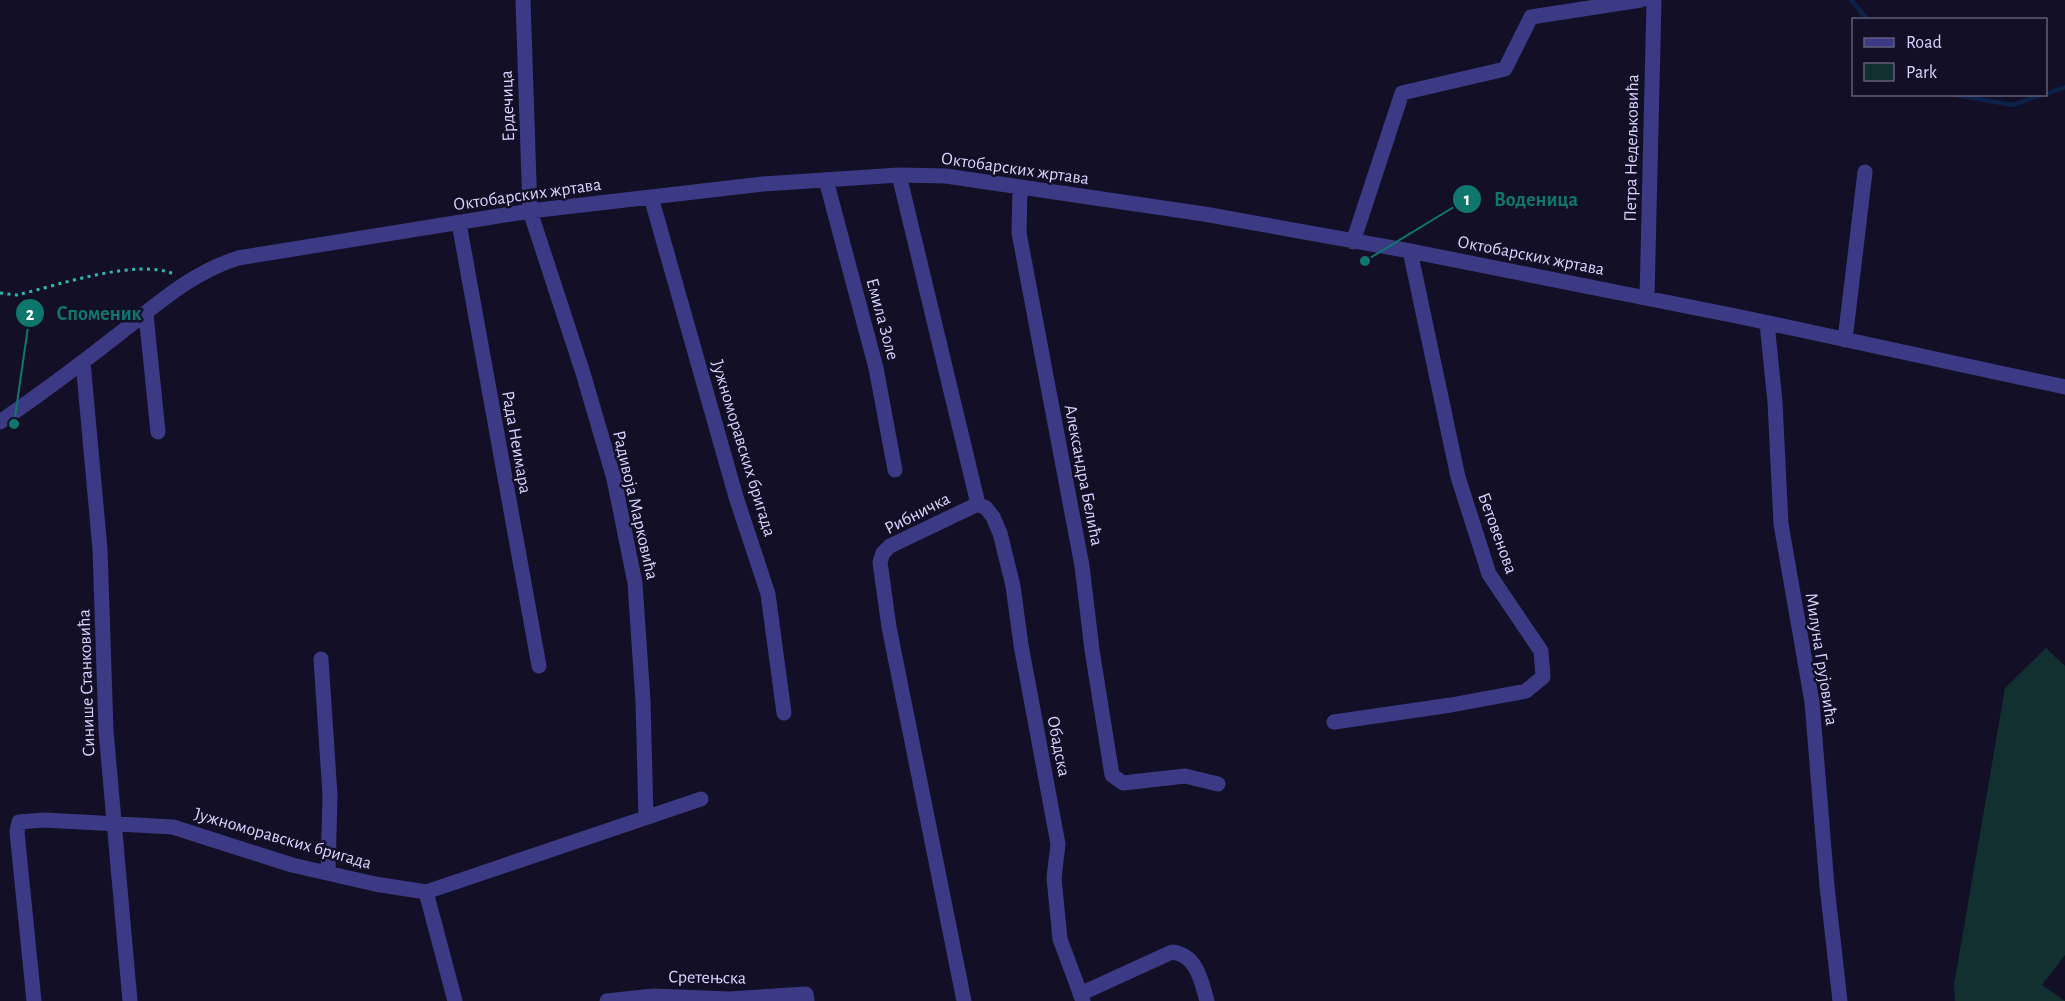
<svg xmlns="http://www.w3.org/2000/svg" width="2065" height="1001" font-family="'Alegreya Sans',sans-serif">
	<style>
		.green { fill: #12302f }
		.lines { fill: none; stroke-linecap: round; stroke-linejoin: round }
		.stream { stroke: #0c2248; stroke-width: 4.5 }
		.path { stroke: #2fb8b0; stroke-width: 3; stroke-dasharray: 3 4.5; stroke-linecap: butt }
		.minor { stroke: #3d3a85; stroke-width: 15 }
		.labels { text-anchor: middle; stroke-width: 5; stroke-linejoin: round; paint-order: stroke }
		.street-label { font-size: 18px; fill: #d9d4ff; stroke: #130f26 }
		.leader { fill: none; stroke: #0f766e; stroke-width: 2 }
		.callout-dot { fill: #0f766e; stroke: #130f26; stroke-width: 2 }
		.mark-label { font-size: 18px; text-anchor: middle; font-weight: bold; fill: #fff }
		.callout-label { font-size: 20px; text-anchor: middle; font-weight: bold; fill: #0f766e; stroke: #130f26; stroke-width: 5; stroke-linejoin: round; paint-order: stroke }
	</style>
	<rect width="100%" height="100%" fill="#130f26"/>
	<path class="green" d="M2046,648L2065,666V955L2042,985L2065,1001H1955L1954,985L2005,688Z"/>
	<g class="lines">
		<path class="stream" d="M1851,0L1868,20
			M1950,94L2013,105L2043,94
			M2046,94L2065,87"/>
		<path class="path" d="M0,293L17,295C59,285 136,258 174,274"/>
		<path class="minor" d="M523,0L530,211L583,373L614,479L635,583L643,701L646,817
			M899,175L978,504L890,546L883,553L880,562L889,627L964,1001
			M826,180L876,368L895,470
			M1020,189L1019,233L1082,566L1092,650L1112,775L1123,783L1185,776L1218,784
			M651,197L736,497L768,594L784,713
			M459,223L539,666
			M1353,242L1402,93L1505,69L1531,17L1641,0
			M1647,298L1654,0
			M146,314L158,432
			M1767,323L1775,402L1781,524L1812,702L1827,886L1840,1001
			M1845,340L1865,172
			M83,362L100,549L106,731L130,1001
			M0,422C39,395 77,367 115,337C157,305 187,275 238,258L530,211L651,197L763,184L899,175L946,176L1204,214L1410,251L1741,317L2065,387
			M978,504L986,508L993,517L1000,533L1013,586L1021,645L1058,844L1054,878L1060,939L1083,1001
			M321,659L330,795L328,873
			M1334,722L1451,705L1526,691L1543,677L1541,651L1489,574L1458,477L1410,251
			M426,892L455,1001
			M1080,994L1172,952C1197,955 1201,980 1207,1001
			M34,1001L17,832L19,822L44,820L173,827L292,865L375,884L426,892L701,799
			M607,1001L653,996L729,999L806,994L807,1001"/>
	</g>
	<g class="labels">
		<g class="street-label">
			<text transform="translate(507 106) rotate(-92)" y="6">Ердечица</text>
			<text transform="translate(1631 148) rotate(-89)" y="6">Петра Недељковића</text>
			<text transform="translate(1015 168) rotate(8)" y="6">Октобарских жртава</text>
			<text transform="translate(527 194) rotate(-8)" y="6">Октобарских жртава</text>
			<text transform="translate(1531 255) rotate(11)" y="6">Октобарских жртава</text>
			<text transform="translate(883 319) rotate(75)" y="6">Емила Золе</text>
			<text transform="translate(517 442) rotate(80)" y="6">Рада Неимара</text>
			<text transform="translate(744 448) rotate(73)" y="6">Јужноморавских бригада</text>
			<text transform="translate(1084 475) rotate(79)" y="6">Александра Белића</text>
			<text transform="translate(636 505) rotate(77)" y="6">Радивоја Марковића</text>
			<text transform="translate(917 513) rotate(-27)" y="6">Рибничка</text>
			<text transform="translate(1498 533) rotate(70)" y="6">Бетовенова</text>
			<text transform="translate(1822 659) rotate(81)" y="6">Милуна Грујовића</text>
			<text transform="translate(86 683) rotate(-92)" y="6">Синише Станковића</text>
			<text transform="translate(1059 746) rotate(79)" y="6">Обадска</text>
			<text transform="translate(283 838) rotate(16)" y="6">Јужноморавских бригада</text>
			<text transform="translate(707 977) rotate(1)" y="6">Сретењска</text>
		</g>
	</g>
	<path class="leader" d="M1365 261L1467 199M14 424L30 313"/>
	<g class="callout-dot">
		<circle cx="1365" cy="261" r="6"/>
		<circle cx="14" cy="424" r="6"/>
		<circle cx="1467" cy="199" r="15"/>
		<circle cx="30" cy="313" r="15"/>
	</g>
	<g class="mark-label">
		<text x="1467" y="205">1</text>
		<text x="30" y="320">2</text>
	</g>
	<g class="callout-label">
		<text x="1536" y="206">Воденица</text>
		<text x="99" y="320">Споменик</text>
	</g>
	<rect x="1852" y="18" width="195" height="78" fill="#130f26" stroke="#625e7d" stroke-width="1.5"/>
	<rect x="1864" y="38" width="30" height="9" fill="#3d3a85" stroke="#625e7d" stroke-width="1.5"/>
	<text x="1906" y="48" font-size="18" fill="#d9d4ff">Road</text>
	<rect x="1864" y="63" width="30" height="18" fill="#12302f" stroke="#625e7d" stroke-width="1.5"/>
	<text x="1906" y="78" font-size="18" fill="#d9d4ff">Park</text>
</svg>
